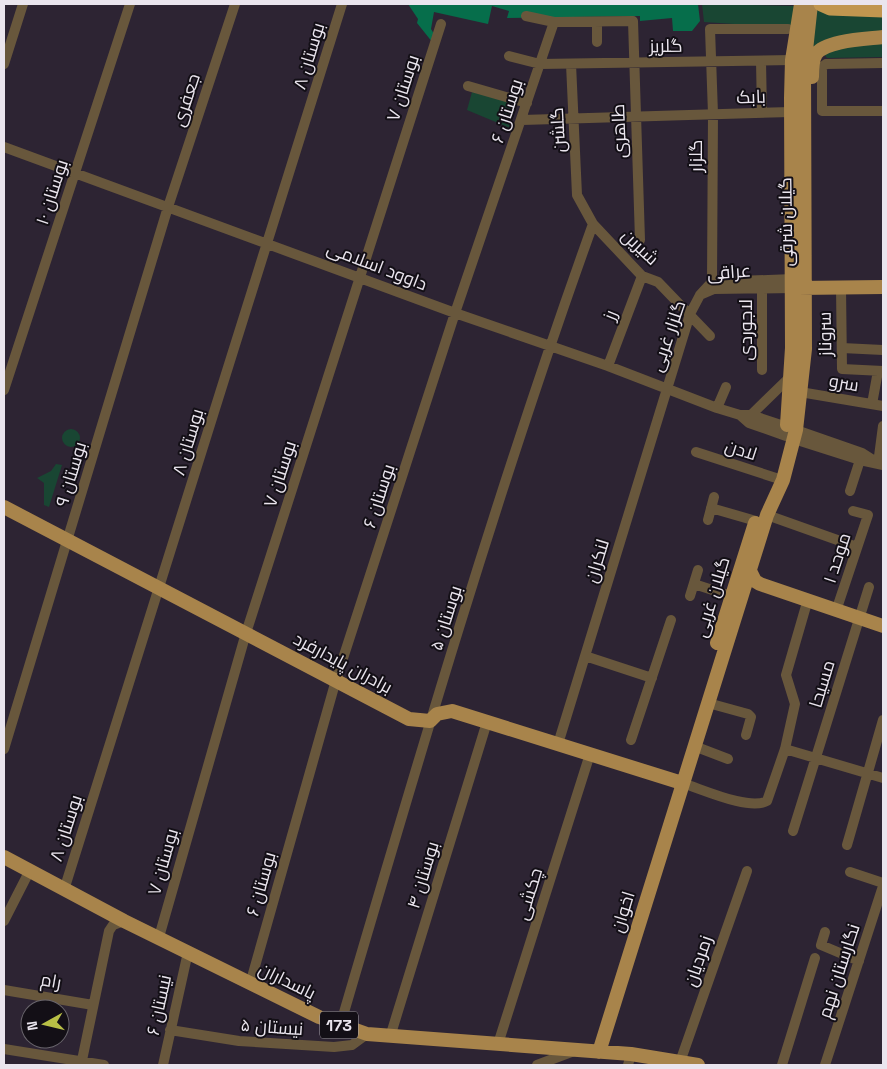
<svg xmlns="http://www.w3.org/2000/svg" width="887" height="1069" font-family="'Space Grotesk',Cairo,sans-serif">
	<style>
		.green { fill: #194633 }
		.forest { fill: #066e4b }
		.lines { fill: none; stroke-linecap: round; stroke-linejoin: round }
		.minor { stroke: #68573c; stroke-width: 10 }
		.major { stroke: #a8844b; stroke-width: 14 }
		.highway { stroke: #c1964f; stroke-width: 15 }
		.labels { text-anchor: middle; stroke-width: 4; stroke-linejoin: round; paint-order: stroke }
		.shield { fill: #130f16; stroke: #aaa5ad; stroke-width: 1 }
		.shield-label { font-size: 16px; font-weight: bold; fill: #eae5ee }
		.street-label { font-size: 18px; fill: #eae5ee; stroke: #130f16 }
	</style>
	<rect width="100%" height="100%" fill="#2d2433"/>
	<path class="green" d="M702,4L797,6L794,28L704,22Z
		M812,9L883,12V34L824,44L806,97Z
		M883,42V57L827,58L824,54L825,50Z
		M472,92L515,103L510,128L467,110Z
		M62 438a9 9 0 1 1 18 0a9 9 0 1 1-18 0Z
		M56,464L62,465L49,507L44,505V483L37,478L51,471Z"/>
	<path class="forest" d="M408,4H698L700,21L692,31H673L672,18L640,21V16L507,18L509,11L492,6L488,24L434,12L431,29L434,34L433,43L417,23L418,19Z"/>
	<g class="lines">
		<path class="minor" d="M526,16L554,22L633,21L640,240
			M597,22V42
			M509,56L540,64L792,60
			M761,61L762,113
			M883,63L826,64L822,67V111H883
			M4,64L23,4
			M571,64L577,195L593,224L642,276L658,282L710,336
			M468,86L527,103
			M522,120L791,112
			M4,147L455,313L608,366L717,408L740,415H751L787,427
			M712,282L713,114L710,29H788
			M841,287L842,369L883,371
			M793,288L714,289L700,295L712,282L793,279
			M842,348L883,350
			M608,366L642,276
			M762,370V289
			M4,390L130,4
			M800,392L883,406
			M872,404L878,371
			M717,408L726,387
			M740,415L749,423L786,436
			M751,415L790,377
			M796,430L862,453L873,460
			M794,439L860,460L883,465
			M696,452L776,478
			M878,464L883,426
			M850,491L860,460
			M711,508L756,521
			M767,515L857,547
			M708,520L714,497
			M694,584L731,596
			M690,596L698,570
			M836,611L868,515L853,511
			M585,656L652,678
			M708,703L748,714L751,717L746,735
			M631,740L671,620
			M558,744L690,314L700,295
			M694,746L728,759
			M4,749L168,207L235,4
			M785,749L883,778
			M682,783C702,789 749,811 767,801L785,749L795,704L786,675L806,606
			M793,831L869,587
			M847,845L883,720
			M850,872L883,883
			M64,890L342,4
			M4,921L29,872
			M825,932L821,945L859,961
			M159,937L246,633L441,24
			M250,984L336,680L455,313L554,22
			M4,990L93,1005
			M340,1026C419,757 498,488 593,224
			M170,1030L239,1041L334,1047L352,1045L367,1034
			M390,1037L487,722
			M498,1044L590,754
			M4,1049L104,1065
			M680,1062L747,871
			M81,1065L109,931L113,925L124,921
			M163,1065L188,952
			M537,1065L574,1051
			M628,1065L631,1054
			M782,1065L815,958
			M825,1065L883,886"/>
		<path class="major" d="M812,77C812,69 812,60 816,54C826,40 867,39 883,37
			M798,288L883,287
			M787,425L792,348L791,98L792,60L801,4
			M4,507L409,719L430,721L437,714L452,711L682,783
			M750,571L755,581L760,584L883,626
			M717,643L755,523
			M4,857L124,921L319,1017L367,1034L631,1054L698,1065
			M599,1052L767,515L783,480L796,430L805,349L804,69L811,4"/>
		<path class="highway" d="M821,4L830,8L883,10"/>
	</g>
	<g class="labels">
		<rect class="shield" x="320" y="1011.5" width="38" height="27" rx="4"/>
		<g class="shield-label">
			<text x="339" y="1031">173</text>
		</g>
		<g class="street-label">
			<text transform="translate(666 46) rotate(-1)" y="6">گلریز</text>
			<text transform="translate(309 56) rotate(-73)" y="6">بوستان ۸</text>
			<text transform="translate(403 88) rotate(-72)" y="6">بوستان ۷</text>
			<text transform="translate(751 97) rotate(-2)" y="6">بابک</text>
			<text transform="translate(186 100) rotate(-72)" y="6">جعفری</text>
			<text transform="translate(507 111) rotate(-72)" y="6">بوستان ۶</text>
			<text transform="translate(558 130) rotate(-93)" y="6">گلشن</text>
			<text transform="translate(619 131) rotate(-92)" y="6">طاهری</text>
			<text transform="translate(696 156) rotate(-90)" y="6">گلزار</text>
			<text transform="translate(52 192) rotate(-72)" y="6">بوستان ۱۰</text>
			<text transform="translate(786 222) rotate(-91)" y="6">گیلان شرقی</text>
			<text transform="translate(640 247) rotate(43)" y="6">شیرین</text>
			<text transform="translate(377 266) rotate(21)" y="6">داوود اسلامی</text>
			<text transform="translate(729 272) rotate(-4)" y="6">عراقی</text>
			<text transform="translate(610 315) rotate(-69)" y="6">رز</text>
			<text transform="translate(746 330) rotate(-90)" y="6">لاجوردی</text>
			<text transform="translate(825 334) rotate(-91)" y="6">سروناز</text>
			<text transform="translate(668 336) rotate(-71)" y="6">گلزار غربی</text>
			<text transform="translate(844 383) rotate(10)" y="6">سرو</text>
			<text transform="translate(188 442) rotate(-73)" y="6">بوستان ۸</text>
			<text transform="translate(741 450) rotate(18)" y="6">لادن</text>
			<text transform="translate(71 474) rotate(-73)" y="6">بوستان ۹</text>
			<text transform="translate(280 474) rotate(-72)" y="6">بوستان ۷</text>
			<text transform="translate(379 496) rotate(-72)" y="6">بوستان ۶</text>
			<text transform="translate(837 558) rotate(-72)" y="6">موحد ۱</text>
			<text transform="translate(597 561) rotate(-73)" y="6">لنکران</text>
			<text transform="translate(712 597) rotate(-73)" y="6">گیلان غربی</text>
			<text transform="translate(446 618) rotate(-72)" y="6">بوستان ۵</text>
			<text transform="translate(343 663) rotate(28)" y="6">برادران پایدارفرد</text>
			<text transform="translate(822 684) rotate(-73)" y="6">مسیحا</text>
			<text transform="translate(66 828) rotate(-72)" y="6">بوستان ۸</text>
			<text transform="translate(163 862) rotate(-74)" y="6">بوستان ۷</text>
			<text transform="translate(423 875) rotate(-73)" y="6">بوستان ۴</text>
			<text transform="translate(261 884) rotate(-74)" y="6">بوستان ۶</text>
			<text transform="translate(529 894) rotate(-73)" y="6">چکشی</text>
			<text transform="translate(623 912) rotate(-73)" y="6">اخوان</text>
			<text transform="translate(698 961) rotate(-71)" y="6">زمردیان</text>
			<text transform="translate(839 971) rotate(-72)" y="6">نگارستان نهم</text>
			<text transform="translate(51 981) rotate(10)" y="6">رام</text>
			<text transform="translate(287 981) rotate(26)" y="6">پاسداران</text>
			<text transform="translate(159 1005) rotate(-78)" y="6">نیستان ۶</text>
			<text transform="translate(272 1027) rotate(4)" y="6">نیستان ۵</text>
		</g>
	</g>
	<rect width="887" height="1069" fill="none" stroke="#eae5ee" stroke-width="10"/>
	<g transform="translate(45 1024) rotate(262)"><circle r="24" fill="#130f16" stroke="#69656c"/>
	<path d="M0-4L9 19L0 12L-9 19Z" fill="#b9c046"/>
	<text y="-8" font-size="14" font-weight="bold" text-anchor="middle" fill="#eae5ee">N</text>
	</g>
</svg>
